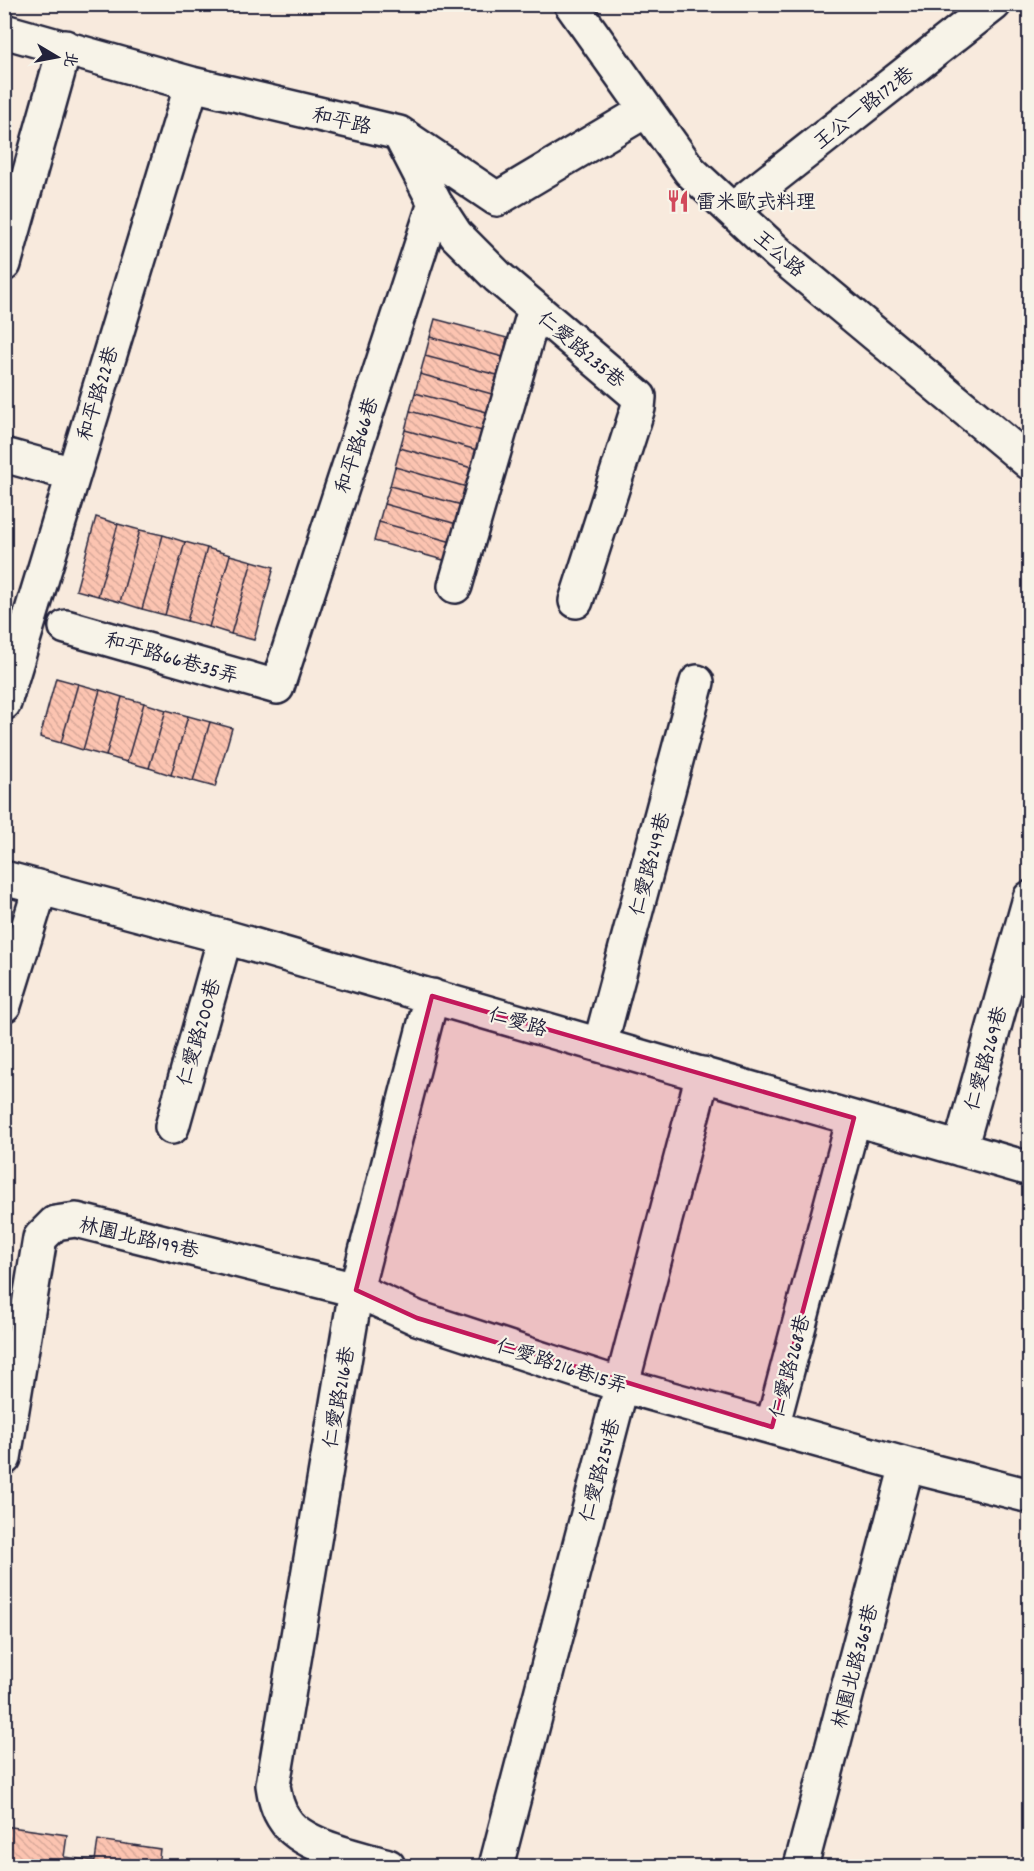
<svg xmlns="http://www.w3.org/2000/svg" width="1034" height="1871" font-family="Dekko,'LXGW WenKai TC',sans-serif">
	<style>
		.building { fill: url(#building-back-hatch); stroke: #22223b; stroke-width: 1.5 }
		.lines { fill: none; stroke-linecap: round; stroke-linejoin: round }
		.minor-casing { stroke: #22223b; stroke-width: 38 }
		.minor { stroke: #f7f3e8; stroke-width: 33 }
		.marked { fill: #c2185b; fill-opacity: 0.2; stroke: #c2185b; stroke-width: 4.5; stroke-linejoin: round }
		.labels { text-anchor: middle; stroke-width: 4.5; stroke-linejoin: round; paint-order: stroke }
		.street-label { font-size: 20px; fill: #22223b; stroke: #f7f3e8 }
		.poi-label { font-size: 20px; fill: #22223b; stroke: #f7f3e8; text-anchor: start }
	</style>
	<defs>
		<pattern id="building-back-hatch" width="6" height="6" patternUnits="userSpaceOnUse" patternTransform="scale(1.5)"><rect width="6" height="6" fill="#fcc4b1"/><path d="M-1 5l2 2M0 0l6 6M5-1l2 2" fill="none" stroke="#d8a899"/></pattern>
	</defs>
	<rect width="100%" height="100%" fill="#f8eadd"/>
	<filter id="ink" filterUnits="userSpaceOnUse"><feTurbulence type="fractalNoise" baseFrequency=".0167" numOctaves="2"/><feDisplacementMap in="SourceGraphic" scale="12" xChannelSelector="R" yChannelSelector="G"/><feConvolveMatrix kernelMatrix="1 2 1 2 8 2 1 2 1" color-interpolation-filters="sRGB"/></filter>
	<g filter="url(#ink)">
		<path class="building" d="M435,319L507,338L503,357L430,337Z
			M430,337L503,357L497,375L425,356Z
			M425,356L497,375L492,394L420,374Z
			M420,374L492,394L487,412L415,393Z
			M415,393L487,412L482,431L410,411Z
			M410,411L482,431L477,450L405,430Z
			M405,430L477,450L472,468L400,448Z
			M400,448L472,468L467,487L395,467Z
			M395,467L467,487L462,505L390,486Z
			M390,486L462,505L457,524L384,504Z
			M384,504L457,524L452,542L379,522Z
			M96,517L118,524L98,596L76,590Z
			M379,522L452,542L447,561L374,541Z
			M118,524L140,530L120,602L98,596Z
			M140,530L163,535L142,609L120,602Z
			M163,535L185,542L165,615L142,609Z
			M185,542L207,548L187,621L165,615Z
			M207,548L230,555L209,627L187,621Z
			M230,555L252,561L231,634L209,627Z
			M252,561L274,567L254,640L231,634Z
			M56,678L78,684L61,743L40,737Z
			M78,684L100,690L83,750L61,743Z
			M100,690L122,697L106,756L83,750Z
			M122,697L144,703L127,762L106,756Z
			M144,703L166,710L149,768L127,762Z
			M166,710L188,716L171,775L149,768Z
			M188,716L210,722L193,781L171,775Z
			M210,722L232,728L215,787L193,781Z
			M4,1826L67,1835L64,1857L95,1861L98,1840L160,1849L158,1866H4Z"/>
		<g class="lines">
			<g class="minor-casing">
				<path id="minor" d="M571,4L690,171L778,253L1030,463
					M4,31L192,84L399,133L497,199L645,111
					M400,135L435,203L456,235L498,277L639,397L638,408L576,601
					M732,210L994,4
					M4,264L65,47
					M4,455L73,474
					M455,586L535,309
					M66,627L277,687L435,203
					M4,703L192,84
					M4,878L225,937L1030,1169
					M4,1005L40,889
					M600,1045L697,682
					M172,1127L225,937
					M960,1149L1030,898
					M772,1427L854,1118
					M4,1458L40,1238L55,1223L76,1220L356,1290L417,1318L621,1385L907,1465L1030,1496
					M388,1866C360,1858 301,1846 285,1820C277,1809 275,1798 273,1785L356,1290L432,996
					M496,1866L703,1074
					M801,1866L907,1465"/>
			</g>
			<use href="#minor" class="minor"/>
		</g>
	</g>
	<path class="marked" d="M432,996L854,1118L772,1427L417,1318L356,1290Z"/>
	<defs>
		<g id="restaurant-bare" transform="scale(1.8)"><path d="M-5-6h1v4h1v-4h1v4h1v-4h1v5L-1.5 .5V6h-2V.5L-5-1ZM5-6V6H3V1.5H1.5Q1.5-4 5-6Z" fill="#d1495b" stroke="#f7f3e8" stroke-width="2.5" paint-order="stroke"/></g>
	</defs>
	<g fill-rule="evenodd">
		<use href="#restaurant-bare" x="678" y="201"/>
	</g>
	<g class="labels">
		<g class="street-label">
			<text transform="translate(863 107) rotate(-38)" y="7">王公一路172巷</text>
			<text transform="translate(342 120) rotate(13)" y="7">和平路</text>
			<text transform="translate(780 253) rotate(41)" y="7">王公路</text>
			<text transform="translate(582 349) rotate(40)" y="7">仁愛路235巷</text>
			<text transform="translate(97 393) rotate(-73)" y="7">和平路22巷</text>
			<text transform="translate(356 445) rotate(-72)" y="7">和平路66巷</text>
			<text transform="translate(172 657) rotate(16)" y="7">和平路66巷35弄</text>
			<text transform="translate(649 864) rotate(-75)" y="7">仁愛路249巷</text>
			<text transform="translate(518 1021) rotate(16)" y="7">仁愛路</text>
			<text transform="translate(198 1032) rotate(-74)" y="7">仁愛路200巷</text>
			<text transform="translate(985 1058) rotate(-74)" y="7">仁愛路269巷</text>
			<text transform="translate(139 1237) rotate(13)" y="7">林園北路199巷</text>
			<text transform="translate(562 1365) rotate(18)" y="7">仁愛路216巷15弄</text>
			<text transform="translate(789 1366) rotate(-75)" y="7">仁愛路268巷</text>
			<text transform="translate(338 1397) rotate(-80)" y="7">仁愛路216巷</text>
			<text transform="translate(599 1470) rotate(-75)" y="7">仁愛路254巷</text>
			<text transform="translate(854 1666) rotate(-75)" y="7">林園北路365巷</text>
		</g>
		<g class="poi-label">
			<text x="696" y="208">雷米歐式料理</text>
		</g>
	</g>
	<rect width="1034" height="1871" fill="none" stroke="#f7f3e8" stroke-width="24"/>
	<rect x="12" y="12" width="1010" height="1847" fill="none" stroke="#22223b" stroke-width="2" filter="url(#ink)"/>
	<g transform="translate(57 57) rotate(100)" stroke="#f7f3e8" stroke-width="4.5" paint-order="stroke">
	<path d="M0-4.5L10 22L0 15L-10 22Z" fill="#22223b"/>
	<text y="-9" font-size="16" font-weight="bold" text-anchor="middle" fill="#22223b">北</text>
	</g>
</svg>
